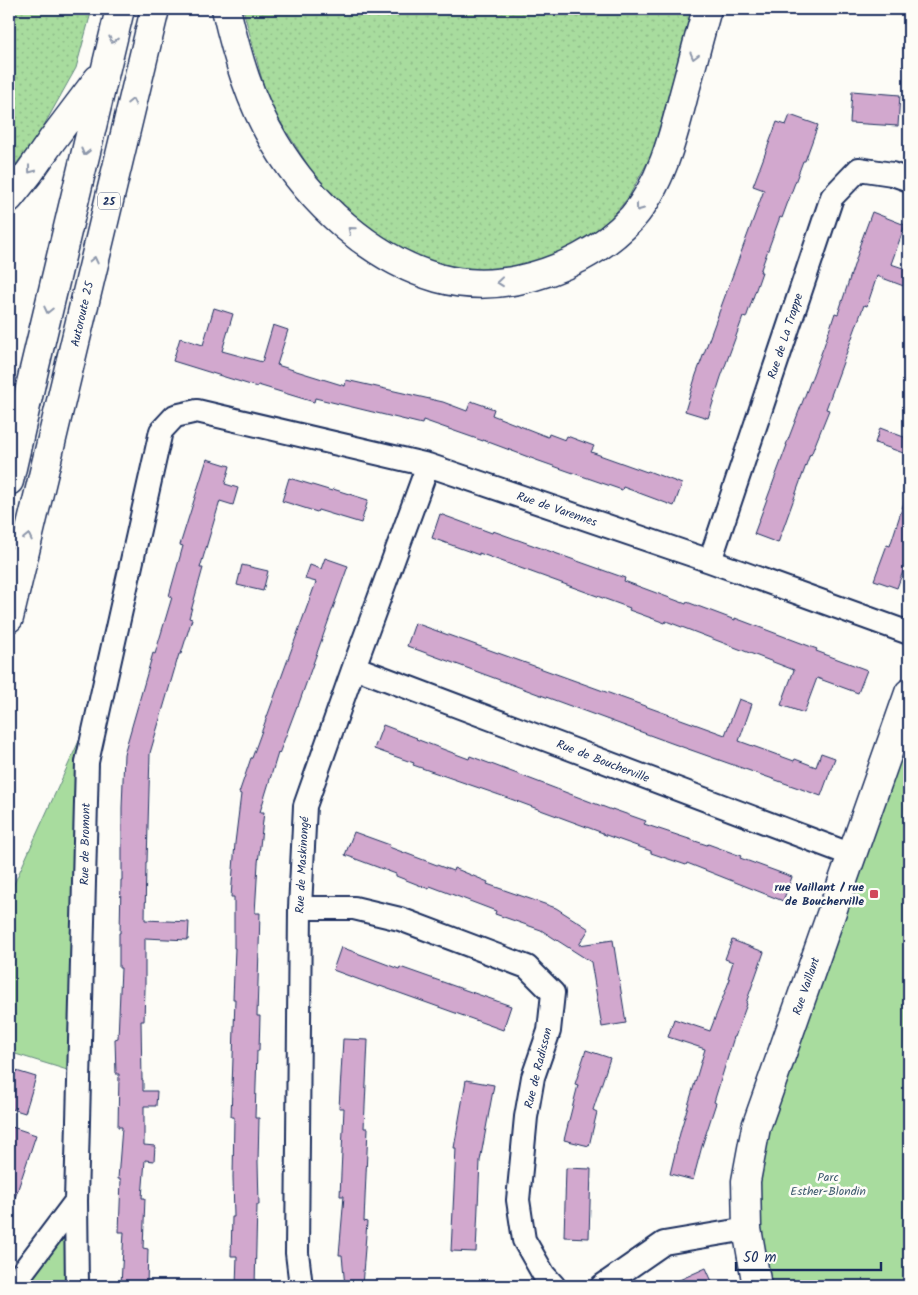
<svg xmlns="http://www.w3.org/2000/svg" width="918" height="1295" font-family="Kalam,sans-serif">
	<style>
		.grass { fill: url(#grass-dots); stroke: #62867e }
		.park { fill: #a8dc9e; stroke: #62867e }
		.building { fill: #d2a8ce; stroke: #1b2f5e }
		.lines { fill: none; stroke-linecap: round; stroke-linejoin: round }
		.street-casing { stroke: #1b2f5e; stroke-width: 26 }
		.secondary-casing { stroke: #1b2f5e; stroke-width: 31 }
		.highway-casing { stroke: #1b2f5e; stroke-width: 31 }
		.street { stroke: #fdfcf7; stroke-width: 22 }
		.secondary { stroke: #fdfcf7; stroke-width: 28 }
		.highway { stroke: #fdfcf7; stroke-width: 28 }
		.oneway { stroke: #8c96aa }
		.poi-dot { fill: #d1495b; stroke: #fdfcf7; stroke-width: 2 }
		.labels { text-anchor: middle; stroke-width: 5; stroke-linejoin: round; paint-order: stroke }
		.shield { fill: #fdfcf7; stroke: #5f6c8c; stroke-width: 1 }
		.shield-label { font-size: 11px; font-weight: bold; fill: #1b2f5e }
		.street-label { font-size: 12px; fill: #1b2f5e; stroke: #fdfcf7 }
		.poi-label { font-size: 12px; font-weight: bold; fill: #1b2f5e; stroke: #fdfcf7; text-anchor: end }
		.park-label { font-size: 12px; fill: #3e5a6e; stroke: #fdfcf7 }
	</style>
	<defs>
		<pattern id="grass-dots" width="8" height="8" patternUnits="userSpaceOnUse" patternTransform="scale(1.25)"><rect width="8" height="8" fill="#a8dc9e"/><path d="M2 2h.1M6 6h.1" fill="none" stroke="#90bd8a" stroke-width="1.8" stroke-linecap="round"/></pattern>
	</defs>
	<rect width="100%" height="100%" fill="#fdfcf7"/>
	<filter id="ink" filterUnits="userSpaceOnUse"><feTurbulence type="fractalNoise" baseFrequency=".02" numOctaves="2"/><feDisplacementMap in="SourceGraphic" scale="10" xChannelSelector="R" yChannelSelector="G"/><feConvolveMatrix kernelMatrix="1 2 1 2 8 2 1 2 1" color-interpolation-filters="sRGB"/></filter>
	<g filter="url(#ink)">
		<path class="grass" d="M9,9H92L76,68L38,136L9,173Z
			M243,9H692L653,152L628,198L605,225L568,251L534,267L468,272L420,260L364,229L324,191L268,102Z"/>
		<path class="park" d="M909,693V1286H757L756,1127Z
			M79,741L77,1073L9,1052V895Z
			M76,1201L77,1286H12Z"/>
		<path class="building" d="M852,91L900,95L898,126L850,123Z
			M790,115L818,125L805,161H803L782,218L780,217L760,272H762L746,318L743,317L721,377L708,418L685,411L696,375L764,190L753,186L777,122L786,125Z
			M872,212L905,225L891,264L909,270V288L877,276L867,306L864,305L826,409L829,410L811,455L810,454L778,543L754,534L787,445H786L824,346L835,313L838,314L860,247H859Z
			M214,308L233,314L222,351L262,362L273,325L288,330L277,365L345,386L346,380L443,402L467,411L471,401L494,409L492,415L548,437L549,434L565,440L567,436L594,446L591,452L647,472L648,471L682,484L674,506L623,487L622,490L539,461L483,440V441L423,420L422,424L315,398L314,402L258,385L257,387L173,361L180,338L203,345Z
			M880,428L909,439V455L875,443Z
			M207,459L230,466L225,484L238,488L233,505L220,501L200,568H203L189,618L192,619L181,654H179L150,753L147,862H146L145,920L189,922L188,940L145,938V988L144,1021H141L142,1080H143V1091H157L156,1106H144V1145L155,1146L154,1161L145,1160L142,1198H145L143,1248L148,1249L147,1285L121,1284L124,1232H119L121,1179H118L122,1127H118L119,1074H116L115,1039L118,1038L121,968H119V933H120L121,880H122V808L124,754L153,653L155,654L172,597L169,596L183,546L180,545Z
			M289,478L332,491L333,489L368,500L361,523L318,510L317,512L282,501Z
			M906,496H909V555L897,588L874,580L887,545L890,546Z
			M440,514L492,533L493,531L625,578L624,581L686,604L687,602L735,620V618L817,649L816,651L867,670L858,693L817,678L804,713L781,705L794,670L666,621L665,623L629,610L630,608L479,553V555L432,538Z
			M325,558L348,566L298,706H297L279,754L278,753L260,812H264L258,863L255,913H260L257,1016H260L259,1051H257L255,1118H259L258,1162L259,1205H257L255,1286H236L237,1256H231L232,1217H234L233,1177L234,1117H231L235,999H233L235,948H234V897H231L235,843L241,794L239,793L251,758H252L316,582L305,579L310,565L321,569Z
			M242,565L268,571L263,591L237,585Z
			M415,623L725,735L739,699L752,704L739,741L794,761L795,759L816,767L821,753L835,758L821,796L674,744L407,646Z
			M383,725L417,738L416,739L469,759L470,756L612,810V809L646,821L644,824L707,845L708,844L741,856L740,858L792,877L783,901L687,863L686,865L651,853V851L603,834V833L508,798L413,765L414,763L374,749Z
			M354,832L390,845L389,847L453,871L454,868L488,882L487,884L556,908L589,929L579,945L613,940L626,1023L602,1027L591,962L541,930L495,914L496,911L430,886L429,889L396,876V874L345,855Z
			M732,940L764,952L746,1003L747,1004L735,1037H734L714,1102L716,1103L702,1146L693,1180L670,1174L681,1129L705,1049L668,1037L674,1019L710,1031L730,979L728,978L733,962L725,959Z
			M341,947L399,969L400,967L511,1006L503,1030L380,986L379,987L333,970Z
			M343,1039L368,1040L364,1128H368L364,1221L367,1222L362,1286H345L342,1255H339L344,1196H340L344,1108H339Z
			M586,1050L610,1058L593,1110L597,1112L589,1146L564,1140L578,1085L575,1084Z
			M13,1070L36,1077L25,1113L9,1108V1084Z
			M466,1080L494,1085L480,1161L476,1252L451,1251L456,1148H454Z
			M12,1127L36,1135L12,1207L9,1206V1137Z
			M566,1168L591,1169L589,1238L564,1237Z
			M706,1268L714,1286H666Z"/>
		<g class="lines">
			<g class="street-casing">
				<path id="street" d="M710,561L832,197L859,169L892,174L909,180
					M354,667L852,855
					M300,908H354L400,919L527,967L553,993L549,1031L533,1077L526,1117L518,1200L524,1240L544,1275L554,1286
					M12,1286L76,1201
					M77,1286L76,1201L87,762L161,431L175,416L197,411L428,465L710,561L909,633
					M301,1286L297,1253L300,908L305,806L354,667L428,465
					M602,1286L664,1243L747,1229"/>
			</g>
			<g class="secondary-casing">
				<path id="secondary" d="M757,1286L747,1229L746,1181L756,1127L909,693"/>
			</g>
			<g class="highway-casing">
				<path id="highway" d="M226,9C237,56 250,102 275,143C310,202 371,259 438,278C463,285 492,285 518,280C560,271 602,251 632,218C662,183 673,137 684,94C692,65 699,37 707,9
					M9,198L29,173L52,140L98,79
					M9,481L34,370L120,9
					M9,618L155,9"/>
			</g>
			<use href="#street" class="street"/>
			<use href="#secondary" class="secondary"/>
			<use href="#highway" class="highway"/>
		</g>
		<defs><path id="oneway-chevron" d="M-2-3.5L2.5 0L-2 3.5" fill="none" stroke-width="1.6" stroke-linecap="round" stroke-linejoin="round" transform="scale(1.25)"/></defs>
		<g class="oneway">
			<use href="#oneway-chevron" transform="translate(113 40) rotate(104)"/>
			<use href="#oneway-chevron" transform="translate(694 56) rotate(105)"/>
			<use href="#oneway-chevron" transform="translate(132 102) rotate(-77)"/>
			<use href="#oneway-chevron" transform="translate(85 152) rotate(104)"/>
			<use href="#oneway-chevron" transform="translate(31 170) rotate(127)"/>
			<use href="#oneway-chevron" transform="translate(639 208) rotate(126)"/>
			<use href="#oneway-chevron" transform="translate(351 230) rotate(-140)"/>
			<use href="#oneway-chevron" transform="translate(94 260) rotate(-77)"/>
			<use href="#oneway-chevron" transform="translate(500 282) rotate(174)"/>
			<use href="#oneway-chevron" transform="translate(48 310) rotate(103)"/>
			<use href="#oneway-chevron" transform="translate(28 537) rotate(-77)"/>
		</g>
	</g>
	<rect class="poi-dot" x="869" y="889" width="10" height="10" rx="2.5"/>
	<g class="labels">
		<rect class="shield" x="98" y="192.5" width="22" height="17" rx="4"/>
		<g class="shield-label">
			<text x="109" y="205">25</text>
		</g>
		<g class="street-label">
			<text transform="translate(82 314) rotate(-77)" y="4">Autoroute 25</text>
			<text transform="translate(785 336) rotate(-72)" y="4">Rue de La Trappe</text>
			<text transform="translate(557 509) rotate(19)" y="4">Rue de Varennes</text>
			<text transform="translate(603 761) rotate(21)" y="4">Rue de Boucherville</text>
			<text transform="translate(85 844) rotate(-89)" y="4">Rue de Bromont</text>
			<text transform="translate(302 865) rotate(-87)" y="4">Rue de Maskinongé</text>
			<text transform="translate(806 986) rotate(-71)" y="4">Rue Vaillant</text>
			<text transform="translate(538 1068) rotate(-76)" y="4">Rue de Radisson</text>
		</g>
		<g class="poi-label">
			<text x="864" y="891">rue Vaillant / rue<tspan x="864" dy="14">de Boucherville</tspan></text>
		</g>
		<g class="park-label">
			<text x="828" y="1181">Parc<tspan x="828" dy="14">Esther-Blondin</tspan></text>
		</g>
	</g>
	<rect width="918" height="1295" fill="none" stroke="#fdfcf7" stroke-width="30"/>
	<rect x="15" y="15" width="888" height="1265" fill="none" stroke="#1b2f5e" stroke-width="2" filter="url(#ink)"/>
	<path d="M736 1262v8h145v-8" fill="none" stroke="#1b2f5e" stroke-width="2.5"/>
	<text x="743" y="1262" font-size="15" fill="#1b2f5e" stroke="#fdfcf7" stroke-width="4" paint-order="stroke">50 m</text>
</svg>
